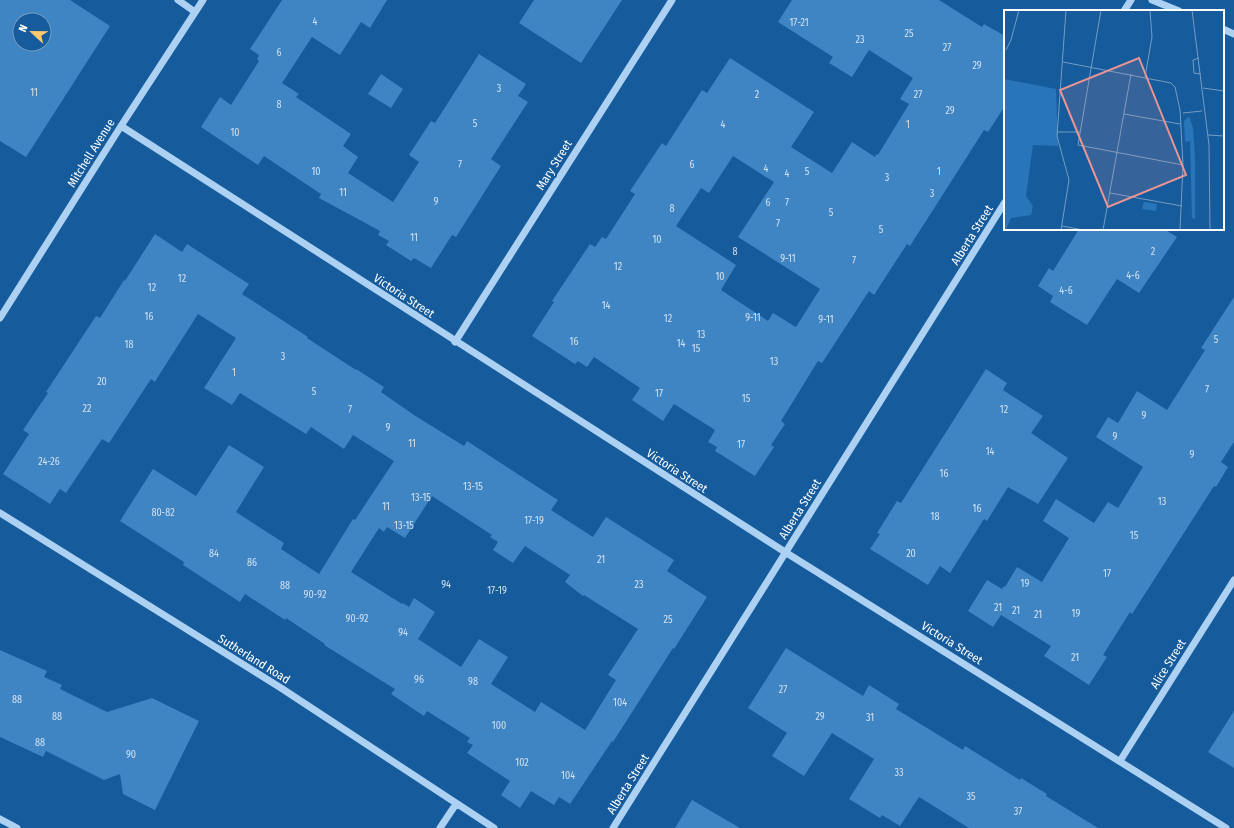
<svg xmlns="http://www.w3.org/2000/svg" width="1234" height="828" font-family="'Fira Sans Condensed',sans-serif">
	<style>
		.building { fill: #3f84c3; fill-rule: evenodd }
		.lines { fill: none; stroke-linecap: round; stroke-linejoin: round }
		.minor { stroke: #acd1f3; stroke-width: 7 }
		.labels { text-anchor: middle; stroke-width: 4; stroke-linejoin: round; paint-order: stroke }
		.number-label { font-size: 10px; fill: #cfe0f0 }
		.street-label { font-size: 12px; fill: #fff; stroke: #165b9c }
		.inset-road { fill: none; stroke: #739dc4; stroke-width: 1 }
		.view { fill: #ea9494; fill-opacity: 0.15; stroke: #ea9494; stroke-width: 2 }
		.inset-edge { fill: none; stroke: #fff; stroke-width: 2 }
	</style>
	<rect width="100%" height="100%" fill="#165b9c"/>
	<path class="building" d="M0,0H70L110,26L26,157L0,141ZM20,20H44V44H20Z
		M282,0H387L370,28L361,22L340,55L312,37L282,83L299,94L296,97L351,134L343,146L358,157L348,173L393,202L419,162L409,155L431,121L435,123L479,54L526,84L518,96L528,102L491,159L501,166L456,237L452,235L431,268L414,258L411,261L386,245L389,241L378,235L380,231L319,198L321,194L264,156L258,165L201,127L220,97L231,105L259,61L257,59L259,55L250,49Z
		M534,0H622L581,63L519,23Z
		M792,0H939L982,27L984,24L1005,36V106L988,132L984,130L910,246L907,244L874,295L869,291L822,363L818,361L781,421L785,424L771,445L774,447L755,476L715,451L717,447L708,442L715,430L674,404L663,421L632,400L640,388L594,357L587,367L578,361L575,364L532,336L554,302L552,301L590,244L595,247L602,237L606,239L635,194L630,191L662,143L666,146L702,90L707,93L730,58L814,112L791,147L832,173L852,142L875,157L876,154L878,155L909,104L900,99L913,78L869,50L852,77L829,63L833,57L778,22ZM733,156L774,182L738,237L820,289L796,327L773,313L768,321L721,290L736,265L676,226L701,188L709,193Z
		M381,74L403,89L391,108L368,94Z
		M1079,229H1164L1177,237L1139,293L1117,279L1087,325L1050,302L1053,296L1038,286L1049,268L1053,271Z
		M155,234L182,252L187,244L249,284L242,294L308,337L307,338L356,370V369L384,387L381,392L414,415L464,446L467,441L550,495L558,500L551,510L593,537L606,517L674,560L667,571L707,597L674,649L673,648L613,742L612,741L570,804L559,797L554,805L531,791L520,808L501,795L510,781L467,753L473,745L467,742L470,738L427,711L424,716L391,694L395,689L324,645L325,644L286,618L285,620L245,594L240,602L183,565L184,562L120,521L153,469L196,496L229,445L264,467L236,512L284,543L281,549L319,574L353,519L355,520L394,461L353,435L344,449L311,427L306,434L240,393L232,405L204,388L236,338L198,314L156,380L155,382L151,379L109,443L102,439L66,493L60,489L50,504L3,474L29,434L23,430L48,393L46,392L96,316L100,318L124,280L125,281ZM432,496L492,535L490,537L498,542L493,550L513,563L525,546L570,575L565,582L583,596L584,595L638,629L608,675L616,680L585,730L541,702L535,712L491,684L508,657L479,639L461,667L418,639L435,612L414,598L409,607L403,603L402,604L351,572L379,528L384,532L387,527L405,538Z
		M1234,297V442L1221,462L1228,467L1216,487L1214,486L1132,614L1130,612L1103,655L1107,657L1089,685L1044,656L1051,646L1001,615L993,627L968,611L987,580L1002,589L1004,586L1005,587L1017,567L1042,582L1069,538L1043,521L1056,499L1094,523L1108,502L1118,508L1143,467L1096,437L1108,417L1118,423L1137,391L1167,410L1205,350L1201,348Z
		M986,369L1007,383L1003,390L1043,416L1031,433L1068,458L1038,504L1008,487L987,521L984,519L950,573L940,566L928,585L870,549L880,534L877,533L897,501L901,503Z
		M786,648L863,696L869,685L899,704L896,709L963,750L965,746L1020,780L1021,778L1047,794L1046,796L1098,828H969L919,797L900,826L882,815L880,818L849,799L874,759L832,733L804,776L772,756L787,733L748,708Z
		M0,650L47,671L44,677L62,685L60,689L107,712L152,698L199,721L155,810L123,794L120,774L104,780L46,751L43,757L0,737Z
		M1234,711V768L1208,752Z
		M692,800L740,828H675Z"/>
	<g class="lines">
		<path class="minor" d="M178,0L195,12
			M1152,0L1179,11
			M1124,11L1131,0
			M1223,29L1234,34
			M121,126C343,268 563,412 785,552C932,645 1080,735 1226,828
			M0,318L121,126L203,0
			M455,342L672,0
			M0,513L281,688L494,828
			M1120,761L1234,580
			M0,819L17,828
			M440,828L456,804
			M613,828L1005,202"/>
	</g>
	<g class="labels">
		<g class="number-label">
			<text x="315" y="25">4</text>
			<text x="799" y="26">17-21</text>
			<text x="909" y="37">25</text>
			<text x="860" y="43">23</text>
			<text x="947" y="51">27</text>
			<text x="279" y="56">6</text>
			<text x="977" y="69">29</text>
			<text x="499" y="92">3</text>
			<text x="34" y="96">11</text>
			<text x="757" y="98">2</text>
			<text x="918" y="98">27</text>
			<text x="279" y="108">8</text>
			<text x="950" y="114">29</text>
			<text x="475" y="127">5</text>
			<text x="723" y="128">4</text>
			<text x="908" y="128">1</text>
			<text x="235" y="136">10</text>
			<text x="460" y="168">7</text>
			<text x="692" y="168">6</text>
			<text x="766" y="172">4</text>
			<text x="316" y="175">10</text>
			<text x="807" y="175">5</text>
			<text x="939" y="175">1</text>
			<text x="787" y="177">4</text>
			<text x="887" y="181">3</text>
			<text x="343" y="196">11</text>
			<text x="932" y="197">3</text>
			<text x="436" y="205">9</text>
			<text x="768" y="206">6</text>
			<text x="787" y="206">7</text>
			<text x="672" y="212">8</text>
			<text x="831" y="216">5</text>
			<text x="778" y="227">7</text>
			<text x="881" y="233">5</text>
			<text x="414" y="241">11</text>
			<text x="657" y="243">10</text>
			<text x="735" y="255">8</text>
			<text x="1153" y="255">2</text>
			<text x="788" y="262">9-11</text>
			<text x="854" y="264">7</text>
			<text x="618" y="270">12</text>
			<text x="1133" y="279">4-6</text>
			<text x="720" y="280">10</text>
			<text x="182" y="282">12</text>
			<text x="152" y="291">12</text>
			<text x="1066" y="294">4-6</text>
			<text x="606" y="309">14</text>
			<text x="149" y="320">16</text>
			<text x="753" y="321">9-11</text>
			<text x="668" y="322">12</text>
			<text x="826" y="323">9-11</text>
			<text x="701" y="338">13</text>
			<text x="1216" y="343">5</text>
			<text x="574" y="345">16</text>
			<text x="681" y="347">14</text>
			<text x="129" y="348">18</text>
			<text x="696" y="352">15</text>
			<text x="283" y="360">3</text>
			<text x="774" y="365">13</text>
			<text x="234" y="376">1</text>
			<text x="102" y="385">20</text>
			<text x="1207" y="393">7</text>
			<text x="314" y="395">5</text>
			<text x="659" y="397">17</text>
			<text x="746" y="402">15</text>
			<text x="87" y="412">22</text>
			<text x="350" y="413">7</text>
			<text x="1004" y="413">12</text>
			<text x="1144" y="419">9</text>
			<text x="388" y="431">9</text>
			<text x="1115" y="440">9</text>
			<text x="412" y="447">11</text>
			<text x="741" y="448">17</text>
			<text x="990" y="455">14</text>
			<text x="1192" y="458">9</text>
			<text x="49" y="465">24-26</text>
			<text x="944" y="477">16</text>
			<text x="473" y="490">13-15</text>
			<text x="421" y="501">13-15</text>
			<text x="1162" y="505">13</text>
			<text x="386" y="510">11</text>
			<text x="977" y="512">16</text>
			<text x="163" y="516">80-82</text>
			<text x="935" y="520">18</text>
			<text x="534" y="524">17-19</text>
			<text x="404" y="529">13-15</text>
			<text x="1134" y="539">15</text>
			<text x="214" y="557">84</text>
			<text x="911" y="557">20</text>
			<text x="601" y="563">21</text>
			<text x="252" y="566">86</text>
			<text x="1107" y="577">17</text>
			<text x="1025" y="587">19</text>
			<text x="446" y="588">94</text>
			<text x="639" y="588">23</text>
			<text x="285" y="589">88</text>
			<text x="497" y="594">17-19</text>
			<text x="315" y="598">90-92</text>
			<text x="998" y="611">21</text>
			<text x="1016" y="614">21</text>
			<text x="1076" y="617">19</text>
			<text x="1038" y="618">21</text>
			<text x="357" y="622">90-92</text>
			<text x="668" y="623">25</text>
			<text x="403" y="636">94</text>
			<text x="1075" y="661">21</text>
			<text x="419" y="683">96</text>
			<text x="473" y="685">98</text>
			<text x="783" y="693">27</text>
			<text x="17" y="703">88</text>
			<text x="620" y="706">104</text>
			<text x="57" y="720">88</text>
			<text x="820" y="720">29</text>
			<text x="870" y="721">31</text>
			<text x="499" y="729">100</text>
			<text x="40" y="746">88</text>
			<text x="131" y="758">90</text>
			<text x="522" y="766">102</text>
			<text x="899" y="776">33</text>
			<text x="568" y="779">104</text>
			<text x="971" y="800">35</text>
			<text x="1018" y="815">37</text>
		</g>
		<g class="street-label">
			<text transform="translate(91 153) rotate(-58)" y="4">Mitchell Avenue</text>
			<text transform="translate(554 165) rotate(-58)" y="4">Mary Street</text>
			<text transform="translate(972 235) rotate(-58)" y="4">Alberta Street</text>
			<text transform="translate(404 296) rotate(33)" y="4">Victoria Street</text>
			<text transform="translate(677 471) rotate(33)" y="4">Victoria Street</text>
			<text transform="translate(800 509) rotate(-58)" y="4">Alberta Street</text>
			<text transform="translate(952 643) rotate(32)" y="4">Victoria Street</text>
			<text transform="translate(254 659) rotate(32)" y="4">Sutherland Road</text>
			<text transform="translate(1168 664) rotate(-58)" y="4">Alice Street</text>
			<text transform="translate(628 784) rotate(-58)" y="4">Alberta Street</text>
		</g>
	</g>
	<g transform="translate(1004 10)">
		<rect width="220" height="220" fill="#165b9c"/>
		<path d="M0,69L52,79L54,136L29,135L22,186L29,196L27,205L7,208L2,220H0ZM185,106L189,118L191,148V209L188,208L186,131L181,132L180,111ZM140,192L153,194L152,201L138,199Z" fill="#2975ba"/>
		<path class="inset-road" d="M97,0L74,135L179,155M188,0L205,135L206,220M2,40L7,30L15,0M195,48L189,50L190,63L197,64M59,52L167,73L171,77L176,100M141,67L148,27L146,0M199,78L220,81M176,100L179,155L176,220M179,103L198,101M120,104L176,114M53,122H76M204,125L220,126M106,183L178,196M58,216L79,220M57,220L65,170L53,126L62,0M99,220L127,64"/>
		<path class="view" d="M135,48L182,165L104,197L56,80Z"/>
		<rect width="220" height="220" class="inset-edge"/>
	</g>
	<g transform="translate(32 32) rotate(292)"><circle r="19" fill="#165b9c" stroke="#739dc4"/>
	<path d="M0-3L7 15L0 10L-7 15Z" fill="#ffca6e"/>
	<text y="-6" font-size="11" font-weight="bold" text-anchor="middle" fill="#ffffff">N</text>
	</g>
</svg>
